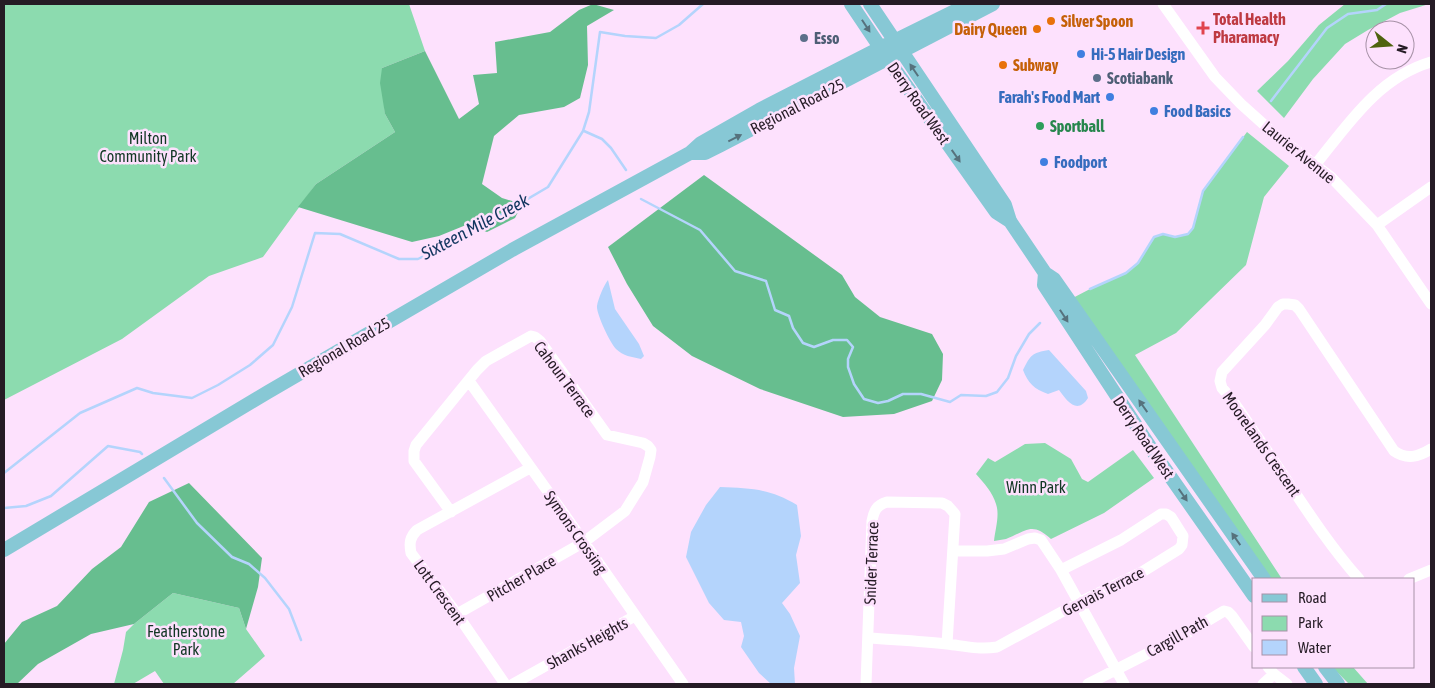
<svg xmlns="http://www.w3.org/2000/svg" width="1435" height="688" font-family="'Asap Condensed',sans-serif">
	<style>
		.green { fill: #8cdbaf }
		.forest { fill: #67be8f }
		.water { fill: #b4d4fc }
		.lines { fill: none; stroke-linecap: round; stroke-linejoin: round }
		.stream { stroke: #b4d4fc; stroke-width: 2.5 }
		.minor { stroke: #fff; stroke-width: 11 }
		.major { stroke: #87c8d5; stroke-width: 14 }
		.oneway { fill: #56727d }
		.food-dot { fill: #e8710a; stroke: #fde1fd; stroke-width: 2 }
		.health-dot { fill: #e0444e; stroke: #fde1fd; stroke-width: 2 }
		.service-dot { fill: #5c6f8a; stroke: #fde1fd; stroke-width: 2 }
		.shop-dot { fill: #3f7fe0; stroke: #fde1fd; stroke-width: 2 }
		.leisure-dot { fill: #2e9e5b; stroke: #fde1fd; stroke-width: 2 }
		.labels { text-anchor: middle; stroke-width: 5; stroke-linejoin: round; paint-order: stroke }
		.health-label { font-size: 16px; font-weight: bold; fill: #be3a42; stroke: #fde1fd; text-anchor: start }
		.food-label { font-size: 16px; font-weight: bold; fill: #c56008; stroke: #fde1fd; text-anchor: start }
		.service-label { font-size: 16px; font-weight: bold; fill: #4e5e75; stroke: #fde1fd; text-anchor: start }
		.shop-label { font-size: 16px; font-weight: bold; fill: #366cbe; stroke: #fde1fd; text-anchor: start }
		.street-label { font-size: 16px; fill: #251b25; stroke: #fde1fd }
		.leisure-label { font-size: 16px; font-weight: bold; fill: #27864d; stroke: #fde1fd; text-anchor: start }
		.park-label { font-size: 16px; fill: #113724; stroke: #fde1fd }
		.water-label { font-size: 18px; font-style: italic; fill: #11355e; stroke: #fde1fd }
	</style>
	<rect width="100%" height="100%" fill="#fde1fd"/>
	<path class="green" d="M4,4H409L425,51L382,68L385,114L395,132L316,184L263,257L209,276L122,339L4,400Z
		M1345,4H1429L1400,13L1368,30L1345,44L1313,79L1284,118L1257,91L1288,61L1319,25Z
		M1247,132L1289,166L1264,197L1246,265L1176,333L1135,355L1282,579H1259L1067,301L1090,289L1126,273L1138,263L1154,237L1163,234L1175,237L1188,234L1193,228L1203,191Z
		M1045,443L1071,459L1082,479L1088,482L1133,450L1154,478L1104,513L1051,539C1032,521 1026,531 1006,539C1002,540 998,540 994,541C995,530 1000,515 996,504C993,493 984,483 976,474L988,458L995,462L1025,444Z
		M173,593L239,608L246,629L265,656L233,684H164L155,671L133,684H114L123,650L126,632L134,624Z
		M1332,667H1353L1368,684H1349Z"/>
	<path class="forest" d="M593,4L614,10L587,26L588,65L580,98L564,107L519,115L494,136L482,184L502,198L522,204L515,218L487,232L466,225L439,236L412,242L298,207L316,184L395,132L385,114L380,83L382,68L425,51L459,119L479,104L473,75L497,73L495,42L550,32L579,10Z
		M704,175L842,275L855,297L880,317L932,334L943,354L942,380L932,401L894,414L843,417L760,389L692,356L653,326L627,284L608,247Z
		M189,483L262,558L258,587L246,629L239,608L173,593L134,624L91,634L38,664L17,684H4V644L22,622L57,606L92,569L121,547L149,502Z"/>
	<path class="water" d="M608,280L615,309L639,344L644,356L641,359C632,357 623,356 616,349C610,343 596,313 597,306C598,299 604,285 608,280Z
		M1049,350L1086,391L1088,398C1077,415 1067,401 1059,390L1048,394C1034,389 1028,383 1023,370C1031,354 1032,353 1049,350Z
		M720,487C751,488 771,489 797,505L801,536L796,555L800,583L782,603L790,614L800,636L794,668L795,684H771L759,673L741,647L744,636L741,622L724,620L709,603L686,557L691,532L706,505Z"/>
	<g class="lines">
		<path class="stream" d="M1271,101L1327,28L1348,14L1377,10L1386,4
			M584,131L602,139L611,148L626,170
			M641,199L700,230L735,271L766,281L775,310L789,316L793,328L803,343L814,347L833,340H847L853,347L848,359V367L854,384L864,399L878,403L888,401L903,394H921L950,402L961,395L986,396L997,392L1008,378L1016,356L1029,334L1040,323
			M1090,289L1126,273L1138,263L1154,237L1163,234L1175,237L1188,234L1193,228L1203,191L1243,137
			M4,473L80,413L137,388L153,393L192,398L218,385L250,365L273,345L292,307L315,233L340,234L399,259H418L468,234L548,187L583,131L589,112L600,32L625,36L656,38L679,25L703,4
			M164,478L197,523L232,557L249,564L265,578L289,609L301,640
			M4,508L26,506L51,496L108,446L140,452L142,454"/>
		<path class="minor" d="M1163,4L1215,77L1241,104L1271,131L1331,177L1377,225L1431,304
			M1316,164C1348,124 1379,77 1431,62
			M1377,225L1431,187
			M469,381L584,542L683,684
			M451,512L414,461V451L416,445L477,370L486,361L531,336L535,337L540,341L607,435L643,443L648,446L651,450L650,457L643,482L625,511L584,542L457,614
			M953,551H987L1004,549L1028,539L1035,538L1041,540L1061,570L1124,684
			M1359,579C1320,535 1290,483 1256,435C1245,419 1235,402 1222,388L1220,381L1222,372L1265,325L1278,307L1283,304H1288L1295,305L1299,309L1394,451C1407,460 1418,457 1431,449
			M1409,579L1431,570
			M869,638C895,640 921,641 947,644C964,646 979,650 997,647L1078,603L1142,572L1179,549L1182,545L1183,536L1171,517L1166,514H1161L1121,540L1061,570
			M1268,667L1274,674L1287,684
			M505,684L457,614L411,553C409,543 410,537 417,530L530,468
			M513,684L635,616
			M866,684L872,521C874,510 877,505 887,502L942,503L948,506L955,514L947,644
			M1088,684L1182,636L1224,611L1228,612L1232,616L1254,647
			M1263,684L1274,674"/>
		<path class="major" d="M851,4L896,71L996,212L1010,221
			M870,4L1005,205L1010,221L1045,273L1054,279L1264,579
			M690,153H705L721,145L993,4
			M1045,273L1044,285L1158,459L1254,596
			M4,550L268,392L512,250L690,153L701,143L759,110L880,48L969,4
			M1304,667L1316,684
			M1325,667L1338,684"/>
	</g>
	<defs><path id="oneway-solid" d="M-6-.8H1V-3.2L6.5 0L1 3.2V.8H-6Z" transform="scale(1.25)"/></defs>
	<g class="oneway">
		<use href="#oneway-solid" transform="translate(866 26) rotate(57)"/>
		<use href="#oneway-solid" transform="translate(914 70) rotate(-124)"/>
		<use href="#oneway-solid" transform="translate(735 138) rotate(-27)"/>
		<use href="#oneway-solid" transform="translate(956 156) rotate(55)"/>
		<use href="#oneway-solid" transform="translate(1064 316) rotate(57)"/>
		<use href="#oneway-solid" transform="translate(1143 406) rotate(-125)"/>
		<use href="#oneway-solid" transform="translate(1183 495) rotate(55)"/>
		<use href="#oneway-solid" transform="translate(1236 539) rotate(-125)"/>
	</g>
	<g class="food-dot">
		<circle cx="1051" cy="21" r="5"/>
		<circle cx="1037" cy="29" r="5"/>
		<circle cx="1003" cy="65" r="5"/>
	</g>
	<path class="health-dot" d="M1200.5 20.5h5v5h5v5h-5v5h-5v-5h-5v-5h5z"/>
	<g class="service-dot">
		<circle cx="804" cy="38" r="5"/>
		<circle cx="1097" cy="78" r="5"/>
	</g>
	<g class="shop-dot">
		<circle cx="1081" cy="54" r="5"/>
		<circle cx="1110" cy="97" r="5"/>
		<circle cx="1154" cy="111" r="5"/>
		<circle cx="1044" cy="162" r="5"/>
	</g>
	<circle class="leisure-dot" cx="1040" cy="126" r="5"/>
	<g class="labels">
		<g class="health-label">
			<text x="1213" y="25">Total Health<tspan x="1213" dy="18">Pharamacy</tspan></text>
		</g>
		<g class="food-label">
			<text x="1061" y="27">Silver Spoon</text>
			<text x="1027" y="35" text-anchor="end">Dairy Queen</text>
			<text x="1013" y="71">Subway</text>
		</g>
		<g class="service-label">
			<text x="814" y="44">Esso</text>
			<text x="1107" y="84">Scotiabank</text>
		</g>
		<g class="shop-label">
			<text x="1091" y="60">Hi-5 Hair Design</text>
			<text x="1100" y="103" text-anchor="end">Farah's Food Mart</text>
			<text x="1164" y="117">Food Basics</text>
			<text x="1054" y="168">Foodport</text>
		</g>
		<g class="street-label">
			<text transform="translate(919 103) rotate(55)" y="6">Derry Road West</text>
			<text transform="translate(797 106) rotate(-27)" y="6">Regional Road 25</text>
			<text transform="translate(1299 152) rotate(39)" y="6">Laurier Avenue</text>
			<text transform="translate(344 347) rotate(-30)" y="6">Regional Road 25</text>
			<text transform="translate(565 379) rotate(53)" y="6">Cahoun Terrace</text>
			<text transform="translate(1144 437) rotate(56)" y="6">Derry Road West</text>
			<text transform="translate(1262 444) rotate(55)" y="6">Moorelands Crescent</text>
			<text transform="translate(576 532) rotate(55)" y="6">Symons Crossing</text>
			<text transform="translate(871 563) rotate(-88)" y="6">Snider Terrace</text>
			<text transform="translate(521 578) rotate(-30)" y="6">Pitcher Place</text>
			<text transform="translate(1103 591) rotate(-27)" y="6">Gervais Terrace</text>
			<text transform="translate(440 592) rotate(54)" y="6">Lott Crescent</text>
			<text transform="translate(1177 636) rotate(-29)" y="6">Cargill Path</text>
			<text transform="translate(587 643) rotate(-29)" y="6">Shanks Heights</text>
		</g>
		<g class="leisure-label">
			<text x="1050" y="132">Sportball</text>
		</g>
		<g class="park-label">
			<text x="148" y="144">Milton<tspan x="148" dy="18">Community Park</tspan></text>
			<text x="1036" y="493">Winn Park</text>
			<text x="186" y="637">Featherstone<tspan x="186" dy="18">Park</tspan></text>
		</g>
		<g class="water-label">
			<text transform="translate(475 227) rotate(-28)" y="6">Sixteen Mile Creek</text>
		</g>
	</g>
	<rect width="1435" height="688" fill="none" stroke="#251b25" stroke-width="10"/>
	<rect x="1252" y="578" width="162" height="90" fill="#fde1fd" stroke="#a792a7"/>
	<rect x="1262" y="594" width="25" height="8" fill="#87c8d5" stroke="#a792a7"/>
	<text x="1298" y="603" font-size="15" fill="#251b25">Road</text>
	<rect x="1262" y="616" width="25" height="15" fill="#8cdbaf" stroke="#a792a7"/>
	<text x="1298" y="628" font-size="15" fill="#251b25">Park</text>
	<rect x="1262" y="640" width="25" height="15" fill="#b4d4fc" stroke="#a792a7"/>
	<text x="1298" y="653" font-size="15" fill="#251b25">Water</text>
	<g transform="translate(1390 45) rotate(107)"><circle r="24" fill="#fde1fd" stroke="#a792a7"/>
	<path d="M0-4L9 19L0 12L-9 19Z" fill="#4e630e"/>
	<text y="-8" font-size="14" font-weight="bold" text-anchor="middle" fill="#251b25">N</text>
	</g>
</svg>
